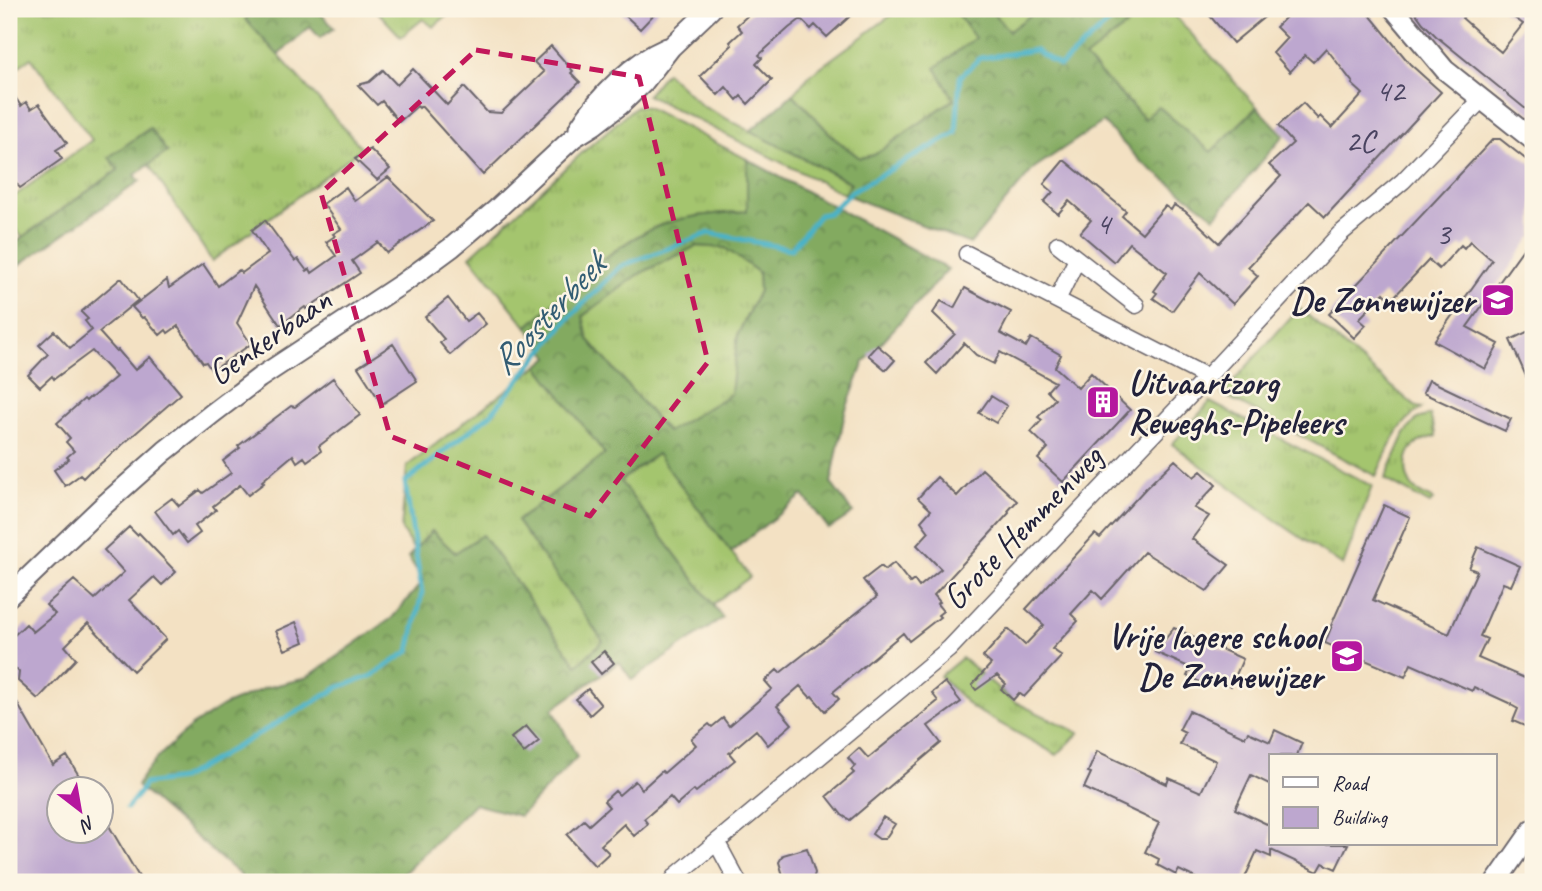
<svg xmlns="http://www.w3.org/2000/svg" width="1542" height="891" font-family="Caveat,sans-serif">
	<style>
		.grass { fill: url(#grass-tufts); stroke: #637454; stroke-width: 2 }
		.forest { fill: url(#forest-crowns); stroke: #52664e; stroke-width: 2; fill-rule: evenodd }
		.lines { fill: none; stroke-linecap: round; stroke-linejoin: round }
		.stream { stroke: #49b2c8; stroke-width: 5 }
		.building { fill: #bda7cf }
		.minor-casing { stroke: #6b656b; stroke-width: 19 }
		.tertiary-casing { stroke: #6b656b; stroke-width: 23 }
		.minor { stroke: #fff; stroke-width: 16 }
		.tertiary { stroke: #fff; stroke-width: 19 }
		.marked { fill: none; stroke: #c2185b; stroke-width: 5; stroke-dasharray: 14 9; stroke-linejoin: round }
		.labels { text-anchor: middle; stroke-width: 5; stroke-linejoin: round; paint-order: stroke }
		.number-label { font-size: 32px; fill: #494360 }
		.poi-label { font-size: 35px; font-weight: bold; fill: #22223b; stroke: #fcf5e5; text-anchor: end }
		.street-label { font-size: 35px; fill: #22223b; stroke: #fcf5e5 }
		.water-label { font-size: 37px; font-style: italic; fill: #325c73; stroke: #fcf5e5 }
	</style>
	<defs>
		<pattern id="grass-tufts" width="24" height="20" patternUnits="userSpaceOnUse" patternTransform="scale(1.75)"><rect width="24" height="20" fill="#a4c56e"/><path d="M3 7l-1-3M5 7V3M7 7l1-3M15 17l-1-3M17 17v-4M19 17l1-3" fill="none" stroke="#8da960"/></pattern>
		<pattern id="forest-crowns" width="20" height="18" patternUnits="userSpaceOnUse" patternTransform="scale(1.75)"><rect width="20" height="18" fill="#83aa61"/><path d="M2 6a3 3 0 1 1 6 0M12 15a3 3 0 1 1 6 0" fill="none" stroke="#6b8a51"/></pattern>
	</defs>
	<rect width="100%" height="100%" fill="#fcf5e5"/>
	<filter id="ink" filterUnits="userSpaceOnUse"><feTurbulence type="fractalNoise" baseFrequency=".0143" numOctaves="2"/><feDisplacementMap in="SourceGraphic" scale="14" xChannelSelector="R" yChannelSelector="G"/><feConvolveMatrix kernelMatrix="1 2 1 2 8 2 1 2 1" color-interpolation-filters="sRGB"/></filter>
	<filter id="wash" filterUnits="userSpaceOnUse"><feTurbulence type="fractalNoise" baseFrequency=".00686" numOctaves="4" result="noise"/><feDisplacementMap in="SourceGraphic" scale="28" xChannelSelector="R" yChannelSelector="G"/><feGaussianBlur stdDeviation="1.57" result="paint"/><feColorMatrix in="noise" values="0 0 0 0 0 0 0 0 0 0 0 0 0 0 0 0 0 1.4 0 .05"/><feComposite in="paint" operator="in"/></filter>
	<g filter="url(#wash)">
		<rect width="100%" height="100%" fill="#f3e1c3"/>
		<path class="grass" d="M9,9H257L246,19L362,148L212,261L149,165L167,152L109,157L118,170L22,237L9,222V200L92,140L31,58L9,73Z
			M375,9H455L433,27L423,19L401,37Z
			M900,9H953L976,38L954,99L874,155L860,158L835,139L793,94L811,74Z
			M990,9H1039L1009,32Z
			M1148,9H1169L1257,107L1211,152L1158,106L1145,120L1132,105L1084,58Z
			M666,72L702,106L851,183L844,194L647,95Z
			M636,106L647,107L747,159V211C719,214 688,215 661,225C612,243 567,292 527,327L470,256L584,151Z
			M696,246L725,248L758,272L759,291L738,334L731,394L667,432L588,339L583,316L639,274Z
			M1299,308L1415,406L1422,408C1397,423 1388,450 1376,476L1222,394Z
			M538,366L605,454L517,521L604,641L577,666L482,535L455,553L432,531L414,550L401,529L407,466Z
			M1210,402L1372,486L1343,566L1278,522L1172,444Z
			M1430,415L1436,436C1428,438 1421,440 1415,445C1403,455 1404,476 1413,488C1418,493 1427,496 1433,500L1430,504L1385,479L1405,434L1417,419Z
			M657,453L750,577L713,604L620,481Z
			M962,658L1015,702L1079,733L1057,755L972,708L940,676Z"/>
		<path class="forest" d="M257,9H317L334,28L320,38L310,27L278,55L245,19Z
			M967,9H990L1009,31L1039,9H1148L1085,58L1145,119L1158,106L1211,152L1257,107L1284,135L1215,217L1140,161L1103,122L1034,168L970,244L844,194L851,183L750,131L793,94L835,139L860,158L874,155L954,99L935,68L975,38L959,16Z
			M150,128L167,152L135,175L140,181L9,272V247L118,170L109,157Z
			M747,159L948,269L864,362L845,412L831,483L853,513L829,529L803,495L731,552L657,454L620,481L723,618L632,680L619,662L553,709L577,757L520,816L474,804L399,878L404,882H243L241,876L137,786L142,777L157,758L190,727L223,706L265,688L306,678L392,618L423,581L408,557L432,531L455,553L482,535L577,665L603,641L517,521L605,454L538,366L549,357L527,327C567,292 611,244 661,225C688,215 719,214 747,211ZM696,246L725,248L758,272L759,291L738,334L731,394L667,432L588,339L583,316L639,274Z"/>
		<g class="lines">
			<path class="stream" d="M127,808L140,792L144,784L181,779L339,687L372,676L409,651L422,593L405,482L491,414L569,318L621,266L709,233L791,249L819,215L829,213L852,191L956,133L960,77L980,58L1035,50L1060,66L1124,9"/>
		</g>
		<g id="blocks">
			<path class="building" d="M618,9H659L640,29Z
				M755,9H858L827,37L815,25L811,29L801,19L789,28L759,55L762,58L756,64L772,80L748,104L741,96L737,100L726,87L718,95L700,76L732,45L730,42L742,31L737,25Z
				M1204,9H1274L1233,43Z
				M1294,9H1365L1410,64L1441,92L1325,217L1309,202L1248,267L1258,276L1233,304L1200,273L1172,311L1153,298L1157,293L1154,291L1167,273L1129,243L1114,262L1080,233L1091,220L1069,201L1058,214L1044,202L1053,192L1044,184L1064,160L1126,211L1122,216L1142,233L1165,206L1171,210L1174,205L1185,211L1219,243L1281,176L1269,165L1293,143L1278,126L1303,103L1318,119L1320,116L1332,128L1363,94L1352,84L1353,83L1326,48L1313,62L1305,55L1290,72L1273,53L1287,38L1276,27Z
				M1413,9H1470L1462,18L1480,34V35L1501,52L1523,24L1502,9H1533V115L1436,36L1423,23Z
				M551,46L573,71L571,73L580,82L483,175L421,106L419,108L417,106L399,122L382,101L377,105L358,85L369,82L383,70L397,85L413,69L447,105L464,87L487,112L501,113L544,72L534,62Z
				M9,88L21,106L26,102L31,109L39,104L67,143L56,150L62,159L20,188L14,180L9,184Z
				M1493,139H1500L1533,165V235L1467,327L1499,344L1485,369L1434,341L1492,260L1470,241L1464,248L1461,245L1439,269L1429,260L1391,300L1384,293L1359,319L1366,325L1354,338L1329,314Z
				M370,149L390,169L377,180L355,159Z
				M388,177L433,221L387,253L378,242L352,261L360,273L306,309L305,307L280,325L254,286L237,323L251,344L212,371L206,362L203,363L178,326L168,333L166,330L160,335L144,317L142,318L132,307L167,280L169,288L203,264L218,286L239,270L242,273L268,254L252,230L265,220L295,261L298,259L307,271L310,269L312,273L336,256L326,242L335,236L333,234L341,229L323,204L346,187L355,201Z
				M120,279H122L138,300L99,332L116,351L118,350L135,370L150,357L181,394L92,471L91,470L83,478L80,475L65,486L54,470L69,459L67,457L74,451L66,442L70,438L57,423L84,399L86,401L90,397L91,398L116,377L92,351L54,379L52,376L40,387L28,375L48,354L39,345L54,331L70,348L92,330L85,321L88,319L81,312Z
				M965,288L1011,312L1000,333L1026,347L1031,338L1061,355L1055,367L1078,388L1091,373L1130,410L1063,482L1038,459L1048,448L1031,432L1042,420L1038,417L1055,399L1047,391L1055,382L1000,352L994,364L976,355L964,343L937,374L926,363L955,334L933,313L941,301L954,308Z
				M448,298L466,321L477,313L486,324L450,355L440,343L444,339L425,317Z
				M1533,329V392L1510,340Z
				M393,344L417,381L382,404L358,367Z
				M877,345L895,360L886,370L868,355Z
				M333,378L360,415L319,446L321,451L307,461L304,457L297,462L293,455L262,481L264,483L248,495L240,485L213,506L216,510L195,526L200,533L187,543L178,531L173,535L155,511L172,498L179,506L200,490L203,493L231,473L223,461L240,448L238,446L291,406L295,407Z
				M1429,380L1511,419L1505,431L1423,393Z
				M991,396L1007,406L996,423L979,413Z
				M1175,460L1194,477L1201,471L1216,485L1194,508L1209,516L1192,539L1229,565L1207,591L1144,552L1102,599L1093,590L1071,614L1078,621L1052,649L1062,656L1024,697L1019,693L1013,700L1001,689L1006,684L997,675L976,690L972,685L991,664L983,657L1008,629L1025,645L1044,625L1026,609L1095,534L1100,538L1146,488Z
				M982,469L1017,501L1008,511L1009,513L934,595L940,602L937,604L943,611L938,615L940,617L909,641L903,633L866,664L833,692L839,699L825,711L812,696L810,697L800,686L777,706L792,724L768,745L756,730L729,753L735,760L696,792L694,790L677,805L670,797L644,819L648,824L634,836L624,824L601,845L609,853L595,866L567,835L584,820L589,825L609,807L604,801L615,791L619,795L635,781L642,789L662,771L664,773L696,745L691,739L709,724L712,727L723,718L729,726L772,689L765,681L777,670L780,673L877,597L863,580L881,566L885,570L894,563L910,583L914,580L919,587L941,569L917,545L929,532L921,521L931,510L918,498L937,477L957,496Z
				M1384,505L1410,517L1373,600L1449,634L1477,571L1469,568L1478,547L1520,566L1511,586L1503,583L1480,636L1487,639L1478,658L1531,681L1533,675V718L1529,728L1513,721L1518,709L1511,705V704L1474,687L1472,691L1411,664L1405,677L1325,643L1331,628H1330Z
				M129,527L137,535L139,533L176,572L162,585L154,577L129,600L166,639L133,671L88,623L65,646L76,659L38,699L18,681L19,672L9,662V640L26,624L33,632L55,614L46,605L74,580L95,599L124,572L104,550Z
				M296,622L304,642L285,650L276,631Z
				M1174,628L1243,659L1231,686L1209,676L1204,684L1187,676L1191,668L1155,652Z
				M604,651L614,663L601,674L591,662Z
				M945,682L961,702L928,726L941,743L850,820L842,815L827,796L854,773L851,770L855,766L848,758L859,748L868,758L938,701L932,693Z
				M9,689L53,765L67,756L87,789H60V831H102V814L142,882H9Z
				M588,689L601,705L590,715L576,699Z
				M1189,711L1245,737L1248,732L1270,742L1275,730L1302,743L1297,755L1300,756H1271V785L1251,775L1235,809L1271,826V844H1348L1336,869L1323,863L1318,872L1271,850V857L1257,851L1243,882H1204L1179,870L1176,875L1157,865L1159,859L1145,852L1159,823L1084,788L1091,773L1088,772L1097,751L1167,784L1169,778L1201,792L1216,761L1180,744L1185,733L1179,730Z
				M526,726L539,741L524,753L511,738Z
				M883,817L895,824L885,839H879L872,834Z
				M807,848L815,873L812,882H785L779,862L783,855Z"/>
		</g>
	</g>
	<g filter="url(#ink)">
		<use href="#blocks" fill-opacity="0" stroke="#6b656b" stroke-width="2"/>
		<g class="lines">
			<g class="minor-casing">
				<path id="minor" d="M1058,244L1136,305
					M967,254L1207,377
					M1057,300L1077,259
					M717,843L738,882
					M672,882L677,875L949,649L1196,389L1340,234L1403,181L1482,99"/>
			</g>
			<g class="tertiary-casing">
				<path id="tertiary" d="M1394,9L1445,70L1533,140
					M579,128C599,96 632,63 667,48
					M9,596L103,506L165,451L213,413L259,378L403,283L452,247L497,209L573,138L594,125L620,105L643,83L671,47L711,9
					M1496,882L1533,829"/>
			</g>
			<use href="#minor" class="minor"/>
			<use href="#tertiary" class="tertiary"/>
		</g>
	</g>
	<path class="marked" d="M476,50L639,77L708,362L590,516L390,436L321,193Z"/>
	<defs>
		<g id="school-square" transform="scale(1.75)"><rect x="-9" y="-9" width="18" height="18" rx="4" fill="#b5179e" stroke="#fcf5e5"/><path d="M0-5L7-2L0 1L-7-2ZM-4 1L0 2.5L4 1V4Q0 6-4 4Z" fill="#fff"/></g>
		<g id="building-square" transform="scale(1.75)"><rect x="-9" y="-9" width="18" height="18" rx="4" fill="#b5179e" stroke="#fcf5e5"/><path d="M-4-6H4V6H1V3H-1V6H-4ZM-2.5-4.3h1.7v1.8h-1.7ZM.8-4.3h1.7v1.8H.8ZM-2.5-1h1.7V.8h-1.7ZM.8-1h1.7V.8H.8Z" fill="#fff"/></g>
	</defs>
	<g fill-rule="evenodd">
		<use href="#school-square" x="1498" y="300"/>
		<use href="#building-square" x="1103" y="402"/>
		<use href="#school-square" x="1347" y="656"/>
	</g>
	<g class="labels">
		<g class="number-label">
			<text x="1390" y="101">42</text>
			<text x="1360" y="151">2C</text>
			<text x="1103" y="234">4</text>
			<text x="1443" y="244">3</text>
		</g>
		<g class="poi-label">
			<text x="1474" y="312">De Zonnewijzer</text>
			<text x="1128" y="394" text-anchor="start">Uitvaartzorg<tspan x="1128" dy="40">Reweghs-Pipeleers</tspan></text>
			<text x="1322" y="648">Vrije lagere school<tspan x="1322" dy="40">De Zonnewijzer</tspan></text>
		</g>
		<g class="street-label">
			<text transform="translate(269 336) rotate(-35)" y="12">Genkerbaan</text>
			<text transform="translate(1022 527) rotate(-46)" y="12">Grote Hemmenweg</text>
		</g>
		<g class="water-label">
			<text transform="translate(547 313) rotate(-47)" y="13">Roosterbeek</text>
		</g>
	</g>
	<rect width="1542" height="891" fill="none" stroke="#fcf5e5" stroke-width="35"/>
	<rect x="1269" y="754" width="228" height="91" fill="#fcf5e5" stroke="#a5a1a1" stroke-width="2"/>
	<rect x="1283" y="777" width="35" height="10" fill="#ffffff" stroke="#a5a1a1" stroke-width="2"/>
	<text x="1332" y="790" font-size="21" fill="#22223b">Road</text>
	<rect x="1283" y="807" width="35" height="21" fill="#bda7cf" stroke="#a5a1a1" stroke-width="2"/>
	<text x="1332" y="824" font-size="21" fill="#22223b">Building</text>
	<g transform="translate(80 810) rotate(149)"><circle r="33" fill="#fcf5e5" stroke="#a5a1a1" stroke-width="2"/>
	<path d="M0-5L12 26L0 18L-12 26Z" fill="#b5179e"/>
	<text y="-10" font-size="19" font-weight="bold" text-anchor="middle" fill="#22223b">N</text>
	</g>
</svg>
